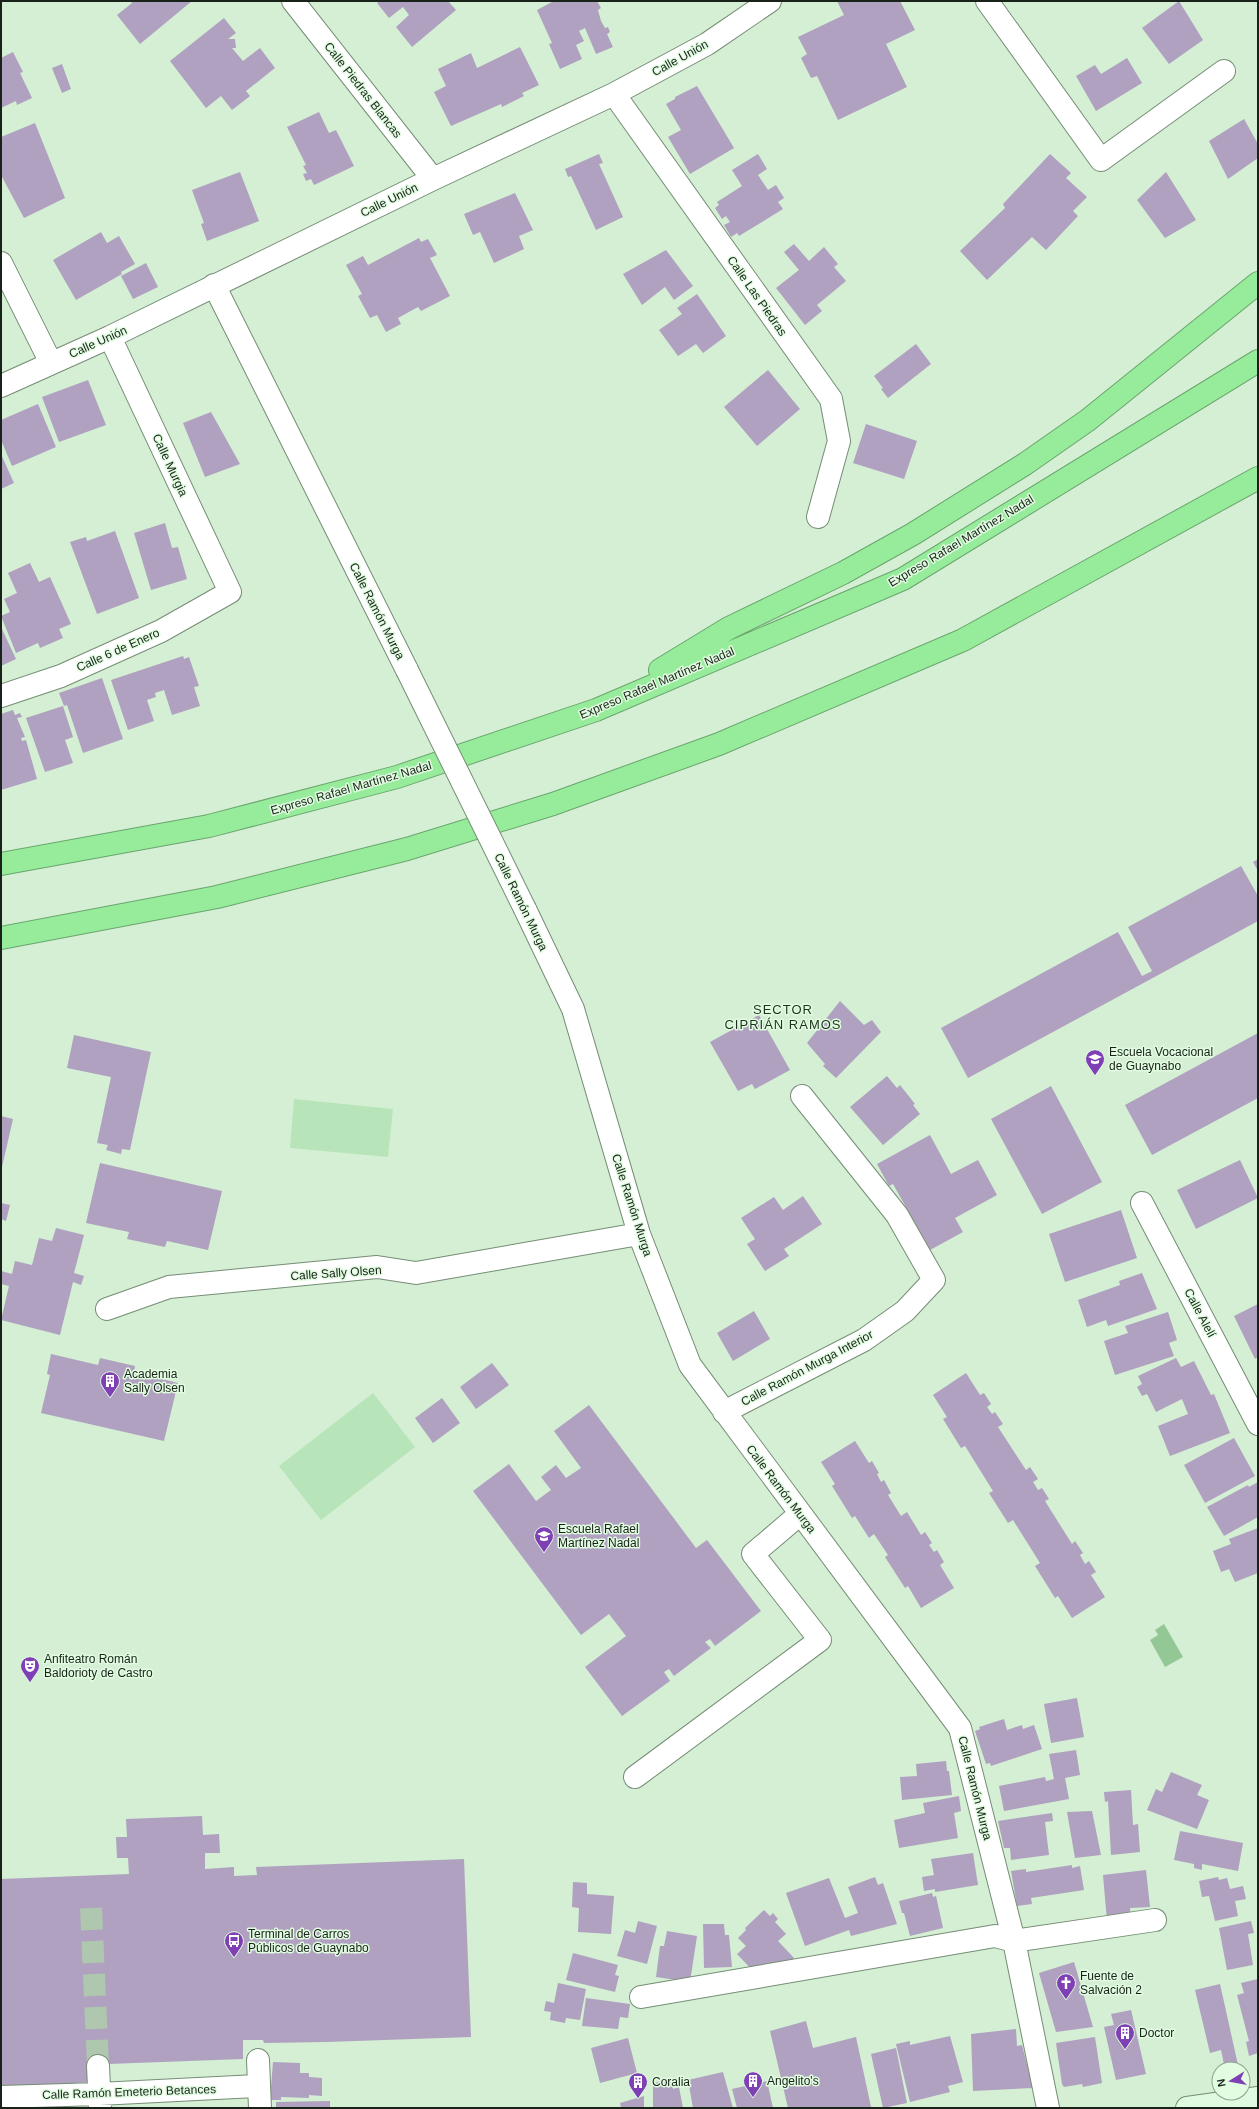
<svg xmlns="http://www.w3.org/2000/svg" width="1259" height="2109" font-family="Helvetica,sans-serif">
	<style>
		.green { fill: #b8e4b9 }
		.water { fill: #94c796 }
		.building { fill: #afa1bf }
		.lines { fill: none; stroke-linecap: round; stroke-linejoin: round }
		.street-tunnel { stroke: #afc6af; stroke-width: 22; stroke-dasharray: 22 11; stroke-linecap: butt }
		.street-casing { stroke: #758d75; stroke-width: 24 }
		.secondary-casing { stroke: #758d75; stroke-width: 24 }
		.highway-casing { stroke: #6aa56d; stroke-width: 24 }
		.street { stroke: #fff; stroke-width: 22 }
		.secondary { stroke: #e0f9e1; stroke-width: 22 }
		.highway { stroke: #96ec9a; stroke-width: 22 }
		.street-bridge-casing { stroke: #758d75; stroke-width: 24; stroke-linecap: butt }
		.street-bridge { stroke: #fff; stroke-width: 22 }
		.labels { text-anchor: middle; stroke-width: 3; stroke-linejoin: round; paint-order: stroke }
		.street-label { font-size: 12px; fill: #192219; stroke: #e1fce1 }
		.poi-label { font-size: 12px; fill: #192219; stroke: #e1fce1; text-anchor: start }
		.neighbourhood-label { font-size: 13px; letter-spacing: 1px; fill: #1e331f; stroke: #e1fce1 }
	</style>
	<rect width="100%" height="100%" fill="#d4efd4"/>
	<path class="green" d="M294,1099L393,1109L388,1157L290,1148Z
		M373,1393L415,1447L321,1520L279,1466Z"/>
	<path class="water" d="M1164,1624L1183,1657L1165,1667L1150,1640L1158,1635L1155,1630Z"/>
	<path class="building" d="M131,1H192L140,44L117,15L132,3Z
		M380,1H448L456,10L412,47L396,27L409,15L403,7L389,18L377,3Z
		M554,1H597L601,8L598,10L601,21L605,28L608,27L610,32L607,34L613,47L596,54L585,28L579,31L584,41L576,45L582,59L560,69L549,44L552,43L537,10Z
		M837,1H900L915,30L886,44L907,87L838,120L817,76L811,78L801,58L807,54L798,37L844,15Z
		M1179,1L1203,40L1169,64L1142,28Z
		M224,18L236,33L228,39H235L236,48H232L243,61L260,48L275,68L246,91L250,96L232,110L221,96L206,108L170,61Z
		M520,47L539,85L522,93L524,96L502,107L501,104L451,126L434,92L446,86L438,69L471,53L477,68Z
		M13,52L23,72L20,73L32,98L17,105L16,101L1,108V58Z
		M1127,58L1142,83L1096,111L1076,76L1095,65L1101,74Z
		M62,64L71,89L62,93L52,68Z
		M697,86L734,148L690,174L668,137L681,130L666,104L675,99V97Z
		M319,112L329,133L336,130L354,166L314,185L311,179L306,181L303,174L307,173L303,166L306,165L287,127Z
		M1244,119L1258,144V158L1228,179L1209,141Z
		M35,123L65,198L24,218L1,175V137Z
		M599,154L603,163L599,164L623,217L596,230L571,176L568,177L565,169Z
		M758,154L767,169L758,175L768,190L776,185L784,198L778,202L783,209L739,236L737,233L731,237L724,225L730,222L726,216L722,219L715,208L719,205L717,202L742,186L732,170Z
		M1050,154L1071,173L1066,178L1087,197L1073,211L1078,216L1046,250L1032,237L987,280L960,251L1005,208L1003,204Z
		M240,172L259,221L207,241L201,224L204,223L192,190Z
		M1166,172L1196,220L1165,238L1137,200Z
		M515,193L533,230L519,236L524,249L494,263L480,232L473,235L464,214Z
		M101,232L107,243L119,236L135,264L121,272L122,274L76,300L53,260Z
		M419,238L421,242L428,239L437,255L430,258L450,296L421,311L418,307L398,318L401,324L386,332L377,315L370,318L358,296L362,294L346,265L363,256L368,265Z
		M794,244L809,261L824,247L838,264L834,267L846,281L817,305L822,311L805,325L776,288L799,270L784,252Z
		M666,250L693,286L674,300L665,287L642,305L623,274Z
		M146,263L158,287L133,299L121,276Z
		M697,294L726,336L703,353L696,344L678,356L659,330L682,314L677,308Z
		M916,344L931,364L888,398L881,389L883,388L874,376Z
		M768,370L800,409L757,446L724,407Z
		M88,380L106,425L59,442L42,397Z
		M38,404L56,447L12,466L1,440V420Z
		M211,412L240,464L205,477L183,423Z
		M866,424L917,441L904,479L853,463Z
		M1,454L14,483L1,489Z
		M165,523L172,548L178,547L187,579L151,590L134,533Z
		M115,531L139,598L97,614L70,542L86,537L87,541Z
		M30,563L39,582L50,577L71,624L59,629L63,638L40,648L38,643L16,653L1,616L10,612L4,599L17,593L8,573Z
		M1,627L16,659L1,666Z
		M183,656L184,659L189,657L199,686L194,687L200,706L172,715L164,690L155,693L156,697L147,700L154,721L128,730L111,680Z
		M102,678L123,739L83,753L67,705L64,706L59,693Z
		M63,706L73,737L65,740L73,763L45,772L26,718Z
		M13,710L15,715L20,713L22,717L17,718L25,737L21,738L22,741L26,740L37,779L1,790V714Z
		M1258,859V871L1253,862Z
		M1241,866L1258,896V921L968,1078L941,1028L1118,932L1142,976L1152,971L1128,927Z
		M840,1001L864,1025L872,1020L881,1032L836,1078L823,1066L825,1064L807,1043Z
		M759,1015L790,1070L755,1089L752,1084L738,1091L710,1042Z
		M1258,1033V1098L1152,1155L1125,1105Z
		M74,1035L151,1052L130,1150L122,1149L121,1154L106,1150L108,1145L97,1143L111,1077L67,1068Z
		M887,1076L897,1088L900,1085L915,1104L913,1105L920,1114L883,1145L850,1107Z
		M1051,1086L1102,1182L1042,1214L991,1119Z
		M1,1116L13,1119L2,1167H1Z
		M930,1135L951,1174L978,1160L997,1195L955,1218L963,1232L930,1250L893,1184L889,1186L877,1164Z
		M1240,1160L1258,1198L1196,1229L1177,1190Z
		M100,1163L222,1191L208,1250L167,1241L165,1247L127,1239L129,1232L86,1223Z
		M803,1196L822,1224L784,1249L789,1256L765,1271L747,1244L755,1239L741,1218L774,1197L783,1210Z
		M1,1203L10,1205L6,1221L1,1219Z
		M1121,1210L1137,1258L1065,1282L1049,1234Z
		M56,1228L84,1235L74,1273L84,1276L81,1285L73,1282L60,1335L1,1320L9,1286L1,1284V1271L12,1274L15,1261L32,1265L39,1238L52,1241Z
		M1142,1273L1157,1309L1108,1326L1106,1320L1087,1327L1078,1300L1120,1285L1119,1281Z
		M1258,1304V1357L1255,1359L1234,1316Z
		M754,1311L770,1339L733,1361L717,1333Z
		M1168,1312L1177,1340L1169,1343L1174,1356L1115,1375L1104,1341L1128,1333L1125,1326Z
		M51,1354L98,1365L100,1358L135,1366L134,1372L178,1383L164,1441L41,1413L50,1375L47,1374Z
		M1176,1358L1181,1367L1194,1361L1211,1395L1214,1394L1230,1433L1170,1456L1158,1426L1188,1414L1182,1399L1156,1412L1147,1394L1142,1396L1137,1387L1142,1384L1138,1376Z
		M492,1363L509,1385L476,1409L460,1387Z
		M966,1373L980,1395L984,1393L991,1404L987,1407L992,1414L995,1412L1003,1424L998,1427L1026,1470L1030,1467L1038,1479L1033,1482L1038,1490L1042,1488L1049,1499L1045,1501L1072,1544L1075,1541L1083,1553L1080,1555L1085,1564L1089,1561L1096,1572L1091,1575L1105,1597L1072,1618L1058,1596L1055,1598L1035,1566L1040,1563L1013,1520L1008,1523L989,1493L993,1491L965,1446L961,1448L943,1419L947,1417L933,1395Z
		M442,1398L460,1423L433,1443L415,1418Z
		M589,1405L696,1548L707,1540L761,1611L715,1646L710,1639L705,1642L711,1648L674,1676L669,1669L664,1672L670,1681L622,1716L585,1667L626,1636L609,1614L581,1635L473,1491L509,1464L536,1501L551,1490L541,1477L556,1465L566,1478L581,1468L554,1431Z
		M1234,1438L1255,1476L1205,1503L1184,1465Z
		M855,1441L869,1463L872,1461L879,1473L877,1474L881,1482L884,1480L891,1493L888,1495L901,1516L907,1512L921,1535L925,1532L932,1543L929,1545L934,1552L937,1550L944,1562L940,1565L954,1588L921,1608L908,1586L905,1588L885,1557L888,1555L874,1534L869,1538L855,1516L852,1518L832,1486L835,1484L821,1462Z
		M1258,1482V1517L1224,1536L1207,1507L1248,1485L1249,1487Z
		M1258,1528V1573L1235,1582L1229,1569L1221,1572L1213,1551L1231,1544L1229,1539Z
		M1077,1698L1084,1737L1051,1743L1044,1704Z
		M1004,1719L1007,1730L1022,1725L1023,1729L1034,1725L1042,1749L991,1766L990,1763L986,1764L975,1731L980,1729L979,1727Z
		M1076,1750L1080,1775L1065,1778L1069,1799L1004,1811L999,1786L1045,1777L1046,1781L1054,1779L1049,1754Z
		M946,1761L947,1771H949L952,1795L902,1800L900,1777L917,1776L916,1764Z
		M1171,1772L1202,1785L1197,1795L1209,1800L1197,1829L1147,1810L1156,1789L1162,1792Z
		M1131,1790L1133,1825L1138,1824L1140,1852L1111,1855L1108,1801L1105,1802L1104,1792Z
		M959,1796L961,1811L954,1813L958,1838L899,1848L894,1820L925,1813L923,1803Z
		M1092,1811L1101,1855L1075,1858L1067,1812Z
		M1052,1813L1053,1821L1045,1822L1049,1855L1011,1860L1010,1848H1004L998,1821Z
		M202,1816L203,1835L219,1834L220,1853H205V1869L234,1867V1876L257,1875L256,1867L464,1859L471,2037L326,2042L264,2043L263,2040H243V2059L108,2064L93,2082L1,2087V1879L129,1874L128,1858H117L116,1837H127L126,1819Z
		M1180,1831L1243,1843L1238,1871L1202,1864V1870L1194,1868V1864L1174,1860Z
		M973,1853L978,1885L935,1892V1889L924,1891L922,1877L934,1875L931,1859Z
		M1072,1865V1868L1080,1866L1084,1890L1031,1898L1032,1904L1017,1906L1011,1871L1026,1869V1872Z
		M1146,1870L1150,1907L1130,1908L1131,1919L1107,1921L1103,1875Z
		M875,1877L878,1885L883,1883L897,1924L851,1936L849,1930L805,1946L786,1893L829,1878L845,1918L858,1913L848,1887Z
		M1218,1877L1219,1880L1227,1878L1230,1889L1243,1886L1246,1899L1235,1901L1238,1916L1215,1921L1209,1896L1202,1897L1199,1881Z
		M573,1882L587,1883V1894L614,1896L611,1934L578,1932L579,1908L572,1907Z
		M932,1893L933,1897L936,1896L943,1928L910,1936L904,1913H902L899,1901Z
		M764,1910L770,1916L773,1913L778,1919L775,1922L786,1934L778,1941L794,1958L783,1969L756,1974L737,1954L746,1946L738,1938L746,1930L745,1928Z
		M638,1921L657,1926L647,1964L617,1956L625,1930L635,1933Z
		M1251,1921L1254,1933L1248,1934L1253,1965L1227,1970L1219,1928Z
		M703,1924H724L725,1935H729L732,1967L704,1968Z
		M667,1931L697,1936L690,1982L656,1977L660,1946H664Z
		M573,1953L618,1965L615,1975L619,1976L615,1992L566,1980Z
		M1074,1962L1093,2027L1056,2032L1039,1973Z
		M1258,1979V2053L1249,2056L1246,2042L1249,2041L1237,1995L1244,1993L1241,1983Z
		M558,1983L586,1989L580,2020L566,2018L565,2023L550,2020L551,2012L544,2011L546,2001L554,2003Z
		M1220,1984L1238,2065L1225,2069L1221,2050L1210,2053L1195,1990Z
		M586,1998L630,2004L628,2018L620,2017L618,2029L582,2026Z
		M1131,2010L1146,2074L1116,2080L1104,2027L1114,2025L1111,2014Z
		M806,2021L813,2048L856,2037L871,2107L788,2108L770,2031Z
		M1016,2029L1017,2046L1022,2045L1033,2088L973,2091L971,2034Z
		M950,2036L963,2082L948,2086L950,2092L910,2102L896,2044L910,2041V2045Z
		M1095,2037L1102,2083L1083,2087L1082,2084L1064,2087L1062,2084L1056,2043Z
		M628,2038L637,2073L600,2083L591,2048Z
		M896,2048L907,2103L883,2108L871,2054Z
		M273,2062L300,2063V2073H309V2077L322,2078V2096L309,2095V2098L281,2097V2100H270Z
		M723,2072L733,2108H693L688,2080Z
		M671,2079L673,2089L679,2087L683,2108H653V2083Z
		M767,2081L773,2108H737L732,2089Z
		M644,2096V2108H621L620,2103Z
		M330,2101V2108H276V2102Z"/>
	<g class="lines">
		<path class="street-tunnel" d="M91,1908L98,2066"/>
		<g class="street-casing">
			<path id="street" d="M293,1L433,179
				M987,1L1101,160L1224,71
				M614,94L831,399L839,441L818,517
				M1,263L51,363
				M214,285L407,670
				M1,386L110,337L433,179L614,94L707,44L770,1
				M1,696L61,676L161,631L230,592L110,337
				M525,909L573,1009L639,1234L690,1365L960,1728L1014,1941L1048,2108
				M1142,1203L1258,1424
				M107,1309L169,1287L377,1267L416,1273L639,1234
				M724,1412L864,1340L905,1311L934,1280L897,1215L802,1096
				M635,1777L820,1640L753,1554L800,1514
				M641,1997L995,1936L1014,1941L1155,1920
				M258,2060L260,2108
				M98,2066L100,2108
				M1,2097L99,2094L258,2086"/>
		</g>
		<g class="secondary-casing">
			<path id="secondary" d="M1187,2108L1258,2098"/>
		</g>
		<g class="highway-casing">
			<path id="highway" d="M660,670L729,628L843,573L913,534L1025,464L1088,420L1258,283
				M1,864L209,826L397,777L596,710L903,579L1258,361
				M1,938L217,897L407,849L553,804L719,744L963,640L1258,478"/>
		</g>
		<use href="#street" class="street"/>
		<use href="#secondary" class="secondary"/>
		<use href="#highway" class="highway"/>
		<g class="street-bridge-casing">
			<path id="street-bridge" d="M407,670L525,909"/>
		</g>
		<use href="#street-bridge" class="street-bridge"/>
	</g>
	<defs>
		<g id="school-pin" transform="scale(1)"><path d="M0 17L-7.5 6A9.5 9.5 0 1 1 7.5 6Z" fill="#8040b5" stroke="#e1fce1"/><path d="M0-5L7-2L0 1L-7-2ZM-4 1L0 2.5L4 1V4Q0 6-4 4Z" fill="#fff"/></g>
		<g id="building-pin" transform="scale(1)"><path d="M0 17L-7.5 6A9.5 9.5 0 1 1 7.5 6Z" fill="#8040b5" stroke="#e1fce1"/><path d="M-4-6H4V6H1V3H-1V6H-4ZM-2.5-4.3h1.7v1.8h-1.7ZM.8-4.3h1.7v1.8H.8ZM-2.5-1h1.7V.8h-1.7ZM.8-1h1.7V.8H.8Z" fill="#fff"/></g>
		<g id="theatre-pin" transform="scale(1)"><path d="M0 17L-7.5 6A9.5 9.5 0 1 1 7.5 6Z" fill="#8040b5" stroke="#e1fce1"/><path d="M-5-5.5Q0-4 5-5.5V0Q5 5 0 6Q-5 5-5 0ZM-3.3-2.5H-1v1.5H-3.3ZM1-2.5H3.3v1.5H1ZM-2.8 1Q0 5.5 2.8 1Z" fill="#fff"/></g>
		<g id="bus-pin" transform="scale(1)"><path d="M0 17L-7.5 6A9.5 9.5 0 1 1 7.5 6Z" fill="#8040b5" stroke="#e1fce1"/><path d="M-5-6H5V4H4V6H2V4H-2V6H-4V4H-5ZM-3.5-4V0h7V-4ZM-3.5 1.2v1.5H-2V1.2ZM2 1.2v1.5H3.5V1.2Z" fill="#fff"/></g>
		<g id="church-pin" transform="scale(1)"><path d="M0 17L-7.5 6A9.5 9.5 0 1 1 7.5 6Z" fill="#8040b5" stroke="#e1fce1"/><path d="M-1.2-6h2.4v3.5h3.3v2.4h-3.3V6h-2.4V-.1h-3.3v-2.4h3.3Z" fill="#fff"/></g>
	</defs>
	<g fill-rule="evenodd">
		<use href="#school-pin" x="1095" y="1059"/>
		<use href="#building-pin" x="110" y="1381"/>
		<use href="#school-pin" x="544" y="1536"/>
		<use href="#theatre-pin" x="30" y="1666"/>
		<use href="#bus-pin" x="234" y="1941"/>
		<use href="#church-pin" x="1066" y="1983"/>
		<use href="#building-pin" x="1125" y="2033"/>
		<use href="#building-pin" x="753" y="2081"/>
		<use href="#building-pin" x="638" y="2082"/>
	</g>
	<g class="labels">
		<g class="street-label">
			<text transform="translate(680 58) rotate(-29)" y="4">Calle Unión</text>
			<text transform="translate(363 90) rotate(52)" y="4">Calle Piedras Blancas</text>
			<text transform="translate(389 200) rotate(-26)" y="4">Calle Unión</text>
			<text transform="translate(757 296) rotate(55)" y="4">Calle Las Piedras</text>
			<text transform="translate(98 342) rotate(-24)" y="4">Calle Unión</text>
			<text transform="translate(170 465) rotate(65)" y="4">Calle Murgia</text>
			<text transform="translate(961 541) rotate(-31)" y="4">Expreso Rafael Martínez Nadal</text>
			<text transform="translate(377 611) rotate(63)" y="4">Calle Ramón Murga</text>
			<text transform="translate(118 650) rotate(-24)" y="4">Calle 6 de Enero</text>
			<text transform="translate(657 683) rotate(-23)" y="4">Expreso Rafael Martínez Nadal</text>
			<text transform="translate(351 788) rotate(-16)" y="4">Expreso Rafael Martínez Nadal</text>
			<text transform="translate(521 902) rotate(64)" y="4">Calle Ramón Murga</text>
			<text transform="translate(632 1205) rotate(72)" y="4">Calle Ramón Murga</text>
			<text transform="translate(336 1273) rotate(-4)" y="4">Calle Sally Olsen</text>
			<text transform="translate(1200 1313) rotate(62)" y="4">Calle Alelí</text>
			<text transform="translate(807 1368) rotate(-28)" y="4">Calle Ramón Murga Interior</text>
			<text transform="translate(781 1489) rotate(53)" y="4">Calle Ramón Murga</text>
			<text transform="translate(975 1788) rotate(76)" y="4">Calle Ramón Murga</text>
			<text transform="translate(129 2092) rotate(-2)" y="4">Calle Ramón Emeterio Betances</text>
		</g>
		<g class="poi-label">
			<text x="1109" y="1056">Escuela Vocacional<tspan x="1109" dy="14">de Guaynabo</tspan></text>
			<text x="124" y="1378">Academia<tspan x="124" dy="14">Sally Olsen</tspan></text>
			<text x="558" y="1533">Escuela Rafael<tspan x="558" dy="14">Martínez Nadal</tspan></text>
			<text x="44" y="1663">Anfiteatro Román<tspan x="44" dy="14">Baldorioty de Castro</tspan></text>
			<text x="248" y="1938">Terminal de Carros<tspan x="248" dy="14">Públicos de Guaynabo</tspan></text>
			<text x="1080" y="1980">Fuente de<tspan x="1080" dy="14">Salvación 2</tspan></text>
			<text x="1139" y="2037">Doctor</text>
			<text x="767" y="2085">Angelito's</text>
			<text x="652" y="2086">Coralia</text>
		</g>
		<g class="neighbourhood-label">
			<text x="783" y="1014">SECTOR<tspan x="783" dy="15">CIPRIÁN RAMOS</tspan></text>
		</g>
	</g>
	<rect width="1259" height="2109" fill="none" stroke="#192219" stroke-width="4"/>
	<g transform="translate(1231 2081) rotate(259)"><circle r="19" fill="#e1fce1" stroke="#91a591"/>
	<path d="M0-3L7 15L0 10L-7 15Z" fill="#8040b5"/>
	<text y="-6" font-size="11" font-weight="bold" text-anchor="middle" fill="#192219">N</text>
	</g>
</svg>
